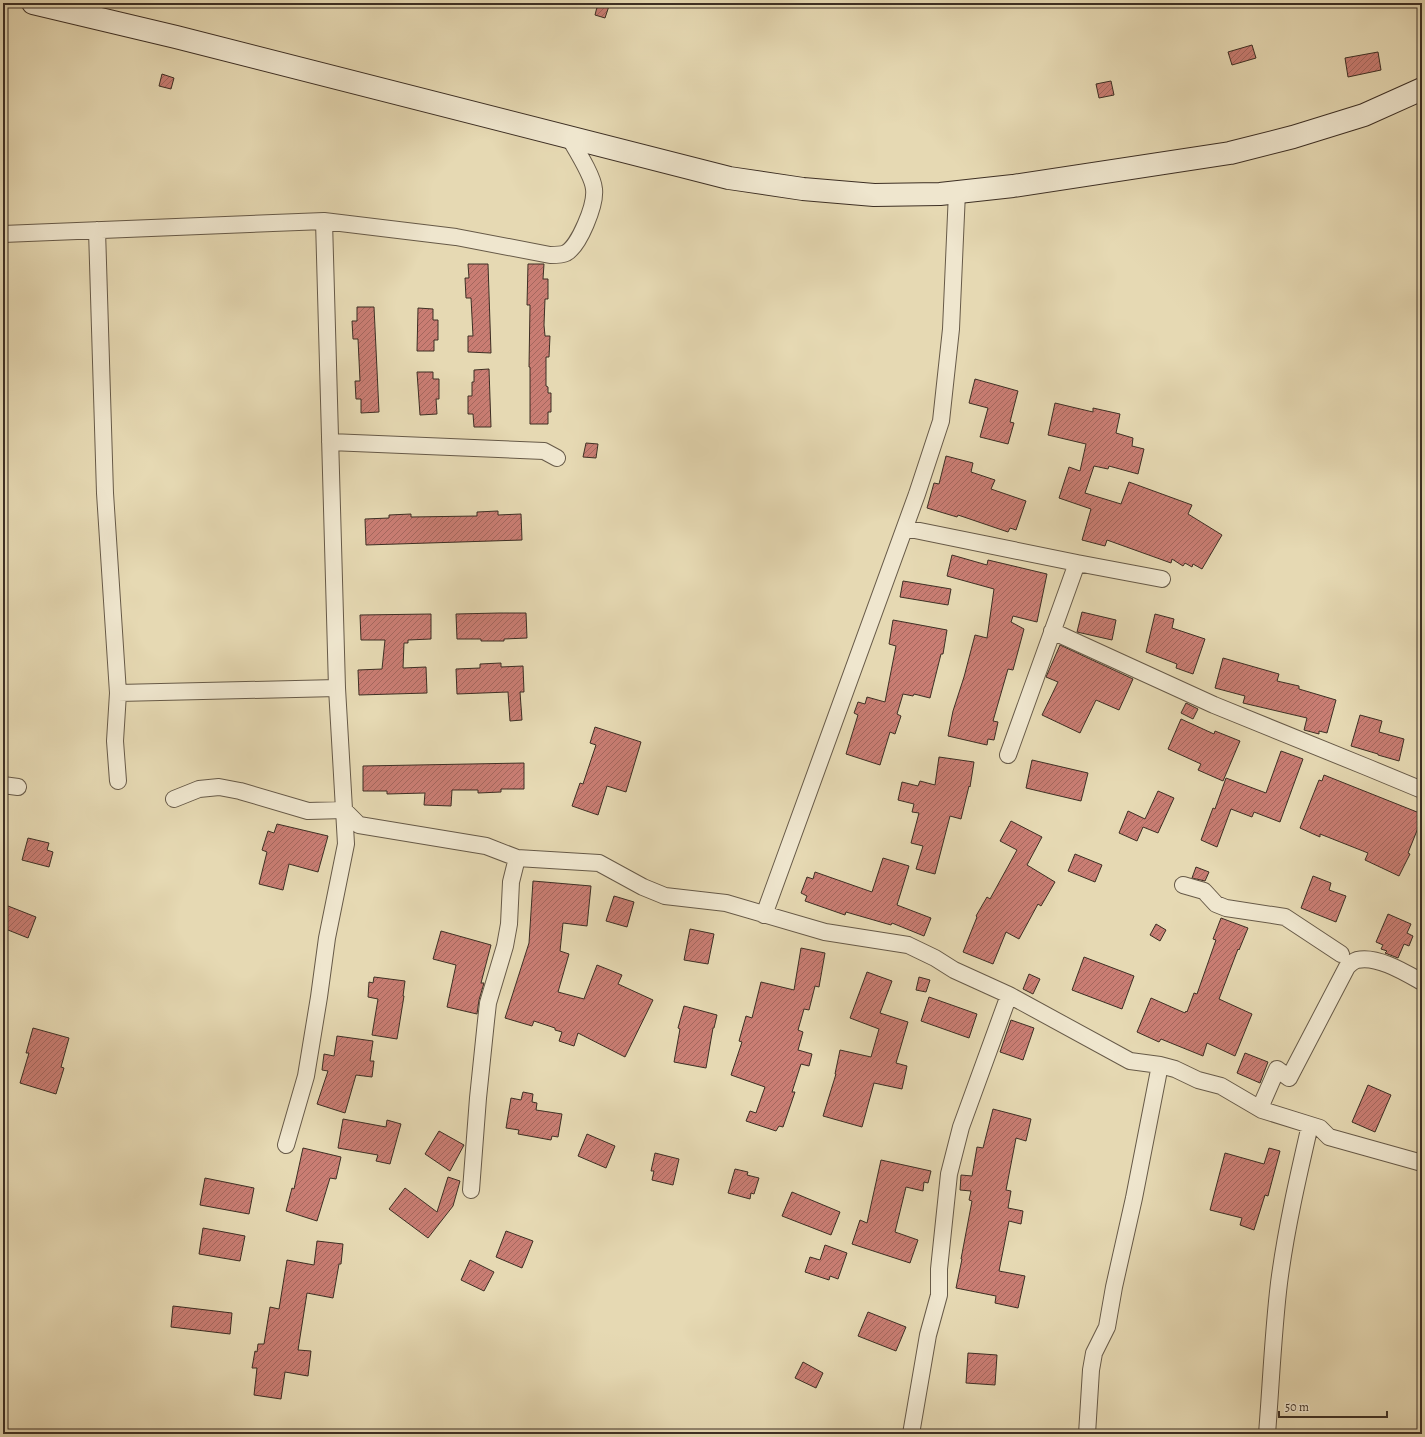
<svg xmlns="http://www.w3.org/2000/svg" width="1425" height="1437" font-family="Alegreya,serif">
	<style>
		.building { fill: url(#building-hatch); stroke: #3d2f24 }
		.lines { fill: none; stroke-linecap: round; stroke-linejoin: round }
		.minor-casing { stroke: #675a48; stroke-width: 18 }
		.secondary-casing { stroke: #3d2f24; stroke-width: 24 }
		.minor { stroke: #efe6ce; stroke-width: 16 }
		.secondary { stroke: #efe6ce; stroke-width: 22 }
	</style>
	<defs>
		<pattern id="building-hatch" width="6" height="6" patternUnits="userSpaceOnUse"><rect width="6" height="6" fill="#c97d73"/><path d="M-1 1l2-2M0 6l6-6M5 7l2-2" fill="none" stroke="#a4675e"/></pattern>
	</defs>
	<rect width="100%" height="100%" fill="#e6d9b3"/>
	<filter id="stains"><feTurbulence type="fractalNoise" baseFrequency=".005" numOctaves="4"/><feColorMatrix values="0 0 0 0 .2 0 0 0 0 .09 0 0 0 0 .02 0 0 0 .5 -.17"/></filter>
	<radialGradient id="worn" r=".72"><stop offset=".6" stop-color="#630" stop-opacity="0"/><stop offset="1" stop-color="#630" stop-opacity=".3"/></radialGradient>
	<path class="building" d="M598,3H610L605,18L595,15Z
		M1252,45L1256,58L1232,65L1228,52Z
		M1378,52L1381,70L1348,77L1345,58Z
		M162,74L174,78L171,89L159,86Z
		M1111,81L1114,95L1099,98L1096,84Z
		M468,264H488L491,353L468,352V336H473L471,298H466L465,278H469Z
		M528,264H544L543,279H548V299H545L544,325L545,336H550L549,357H546V386L548,387V393H551V412H548V424H530V367H529L530,305H527Z
		M357,307H374L379,412L361,413V399H356L355,381H360L358,339H353L352,321H357Z
		M418,308L433,309V320H438V340H434V351H417Z
		M489,369L491,427H474L473,414H468V396H472V382H474V370Z
		M417,372H433V379H439V399H436L437,414L420,415Z
		M975,379L1018,391L1010,422L1014,423L1008,444L980,437L988,408L969,403Z
		M1055,403L1093,412V408L1120,414L1116,433L1133,438L1132,446L1144,449L1138,474L1109,466L1108,469L1094,466L1085,493L1121,504L1129,482L1192,505L1188,514L1222,535L1202,569L1193,564L1192,567L1185,563L1183,566L1172,559L1171,563L1107,540L1105,546L1082,540L1091,509L1059,498L1069,467L1080,471L1086,444L1048,435Z
		M586,443L598,444L596,458L583,457Z
		M946,456L973,463L971,472L995,480L991,489L1026,501L1016,530L1010,528L1008,532L958,515L957,517L927,508L934,483L939,484Z
		M498,511V515L521,514L522,540L366,545L365,519L389,518V515L411,514V517L477,516V512Z
		M952,555L987,565L988,560L1047,574L1037,622L1013,616L1011,622L1024,629L1013,670L1008,669L993,721L998,722L994,740L988,739L987,745L948,736L953,711L964,677L975,635L987,638L994,589L947,576Z
		M903,581L951,589L948,605L900,597Z
		M1082,612L1116,620L1112,640L1077,632Z
		M499,613H526L527,638L504,639V641H481V639H457L456,614Z
		M431,614V639L408,640V643H404L403,668L426,667L427,693L359,695L358,670L382,669L385,640H361L360,615Z
		M1155,614L1174,619L1172,628L1205,639L1193,674L1176,668L1177,664L1146,652Z
		M893,620L947,630L943,654H941L930,698L914,694L913,696L903,694L897,714L901,716L895,734L890,732L880,765L846,754L858,715L854,713L858,702L865,704L867,697L885,702L896,646L889,644Z
		M1060,645L1133,679L1119,710L1096,700L1080,733L1042,715L1058,682L1046,677Z
		M1223,658L1279,674L1277,681L1299,686V689L1336,700L1327,733L1319,731V734L1304,730L1307,718L1243,703L1245,696L1215,688Z
		M501,663V667L523,666L524,692H520L522,720L510,721L508,692L457,694L456,669L480,668V664Z
		M1186,703L1198,709L1193,719L1181,713Z
		M1360,715L1382,721L1379,732L1404,739L1399,761L1378,755V754L1351,746Z
		M1181,719L1214,734L1215,731L1240,741L1223,781L1198,770L1201,764L1168,749Z
		M595,727L641,742L626,792L607,786L598,815L572,806L580,783L583,784L596,745L590,743Z
		M1281,751L1303,759L1280,822L1254,812L1252,817L1231,809L1217,847L1201,840L1213,808L1215,809L1226,778L1266,793Z
		M939,757L974,762L970,787L969,786L961,819L950,816L935,874L916,869L923,846L911,843L919,813L912,812L914,804L898,800L902,782L918,786L920,781L935,785Z
		M1032,760L1088,773L1081,801L1026,788Z
		M524,763V789H501V792L478,793V790H452L451,806L424,805L425,793L387,794V791H363V766Z
		M1324,775L1422,814V818L1408,853L1410,854L1399,876L1365,860L1368,853L1320,834V837L1300,828L1319,780L1322,781Z
		M1158,791L1174,798L1158,833L1143,827L1137,841L1119,833L1128,811L1145,819Z
		M1011,821L1042,837L1027,865L1055,882L1041,906L1038,904L1019,939L1006,932L993,964L963,952L977,917L976,916L987,897L990,899L1017,850L1000,841Z
		M277,824L328,836L318,872L289,864L283,890L259,884L267,852L262,850L268,831L274,833Z
		M28,838L49,843L47,850L53,852L49,867L22,860Z
		M1075,854L1102,865L1095,882L1068,871Z
		M883,858L909,866L897,905L931,918L924,936L892,923L891,925L846,912L845,915L805,901L807,896L801,893L807,877L813,879L815,872L872,892Z
		M1196,867L1209,872L1205,881L1192,878Z
		M1313,876L1331,883L1329,890L1346,896L1336,922L1301,908Z
		M533,881L591,886L587,926L563,923L560,951L569,954L558,992L584,999L597,965L622,975L618,984L653,1000L625,1057L578,1033L574,1046L559,1041L562,1032L555,1030V1028L534,1021L532,1026L505,1018L529,943Z
		M614,896L634,902L627,927L606,921Z
		M3,904L36,917L28,938L3,928Z
		M1388,914L1411,924L1407,933L1413,936L1409,946L1404,944L1398,958L1385,953L1387,951L1381,949L1383,945L1376,942Z
		M1221,918L1248,928L1239,950L1238,949L1219,999L1252,1014L1235,1056L1207,1043L1203,1056L1161,1039L1159,1042L1137,1032L1151,998L1185,1013L1186,1011L1187,1012L1194,993L1197,994L1216,940L1213,939Z
		M1156,924L1166,930L1160,941L1150,935Z
		M690,929L714,934L708,964L684,960Z
		M441,931L491,945L481,983H484L479,1000L477,1014L447,1007L456,965L433,959Z
		M801,948L825,953L819,987L815,986L809,1010L804,1009L798,1030L803,1032L798,1050L812,1054L809,1066L801,1064L792,1092H795L783,1127L779,1126L776,1131L746,1121L750,1111L756,1113L765,1087L731,1075L742,1042L739,1041L746,1016L752,1018L761,982L794,990Z
		M1084,957L1134,976L1122,1009L1072,990Z
		M867,972L892,981L880,1013L908,1022L896,1063L907,1066L902,1089L874,1083L862,1127L823,1116L836,1074H835L840,1050L871,1057L879,1029L850,1018Z
		M1029,974L1040,979L1033,994L1023,989Z
		M374,977L405,981L403,996H404L397,1039L372,1035L378,999L368,997L369,982L373,983Z
		M919,977L930,980L926,992L916,990Z
		M929,997L977,1014L969,1038L921,1021Z
		M684,1006L717,1015L714,1028H713L706,1068L674,1062L680,1029L678,1028Z
		M1011,1020L1034,1028L1023,1060L1000,1052Z
		M33,1028L69,1038L61,1067L64,1068L56,1094L20,1083L29,1053H26Z
		M337,1036L373,1041L370,1061H374L372,1077L356,1075L345,1113L317,1104L328,1071L322,1070L324,1054L334,1056Z
		M1245,1053L1268,1062L1260,1083L1237,1073Z
		M1368,1085L1391,1095L1375,1132L1352,1122Z
		M523,1092L533,1094L532,1102L537,1103L536,1110L562,1114L558,1137L552,1136L551,1140L518,1134L519,1130L506,1128L511,1098L521,1100Z
		M993,1109L1031,1119L1026,1141L1016,1138L1006,1190L1011,1191L1008,1208L1023,1211L1021,1224L1009,1221L999,1271L1025,1276L1018,1308L995,1303L996,1296L956,1288L962,1259H961L972,1201L969,1200L971,1191L960,1190L961,1175L972,1176L977,1147L983,1148Z
		M343,1119L386,1127L387,1120L401,1124L390,1164L376,1161L378,1155L338,1148Z
		M439,1131L464,1145L450,1171L425,1154Z
		M587,1134L615,1146L606,1168L578,1156Z
		M303,1148L341,1157L336,1179L330,1178L317,1221L286,1211L292,1188L294,1189Z
		M1269,1148L1280,1151L1268,1196L1265,1195L1254,1230L1240,1225L1242,1218L1210,1210L1225,1153L1264,1164Z
		M655,1153L679,1159L673,1185L652,1180L654,1171H651Z
		M881,1160L931,1171L928,1183L924,1182L923,1191L906,1187L895,1232L918,1240L910,1263L852,1244L860,1220L867,1223Z
		M735,1169L748,1172L747,1175L759,1178L754,1194L751,1193L750,1199L728,1193Z
		M448,1177L460,1181L453,1206L428,1238L389,1209L405,1188L437,1212Z
		M205,1178L254,1188L249,1214L200,1205Z
		M792,1192L840,1212L831,1235L782,1216Z
		M203,1228L245,1236L240,1261L199,1254Z
		M506,1231L533,1241L522,1268L496,1257Z
		M317,1241L343,1244L341,1264H339L333,1298L307,1293L298,1350L311,1351L308,1376L285,1372L281,1399L254,1395L257,1368H252L255,1351L257,1352L258,1344H264L270,1307L279,1309L287,1260L314,1265Z
		M825,1245L847,1253L838,1279L830,1276L829,1280L805,1272L810,1257L820,1260Z
		M470,1260L494,1272L484,1291L461,1280Z
		M173,1306L232,1313L230,1334L171,1327Z
		M868,1312L906,1327L896,1351L858,1336Z
		M968,1353L997,1355L995,1385L966,1383Z
		M803,1362L823,1373L816,1388L795,1378Z"/>
	<g class="lines">
		<g class="minor-casing">
			<path id="minor" d="M97,230L105,493L118,693L115,741L118,781
				M3,234L324,221L456,237L550,255C555,255 562,255 566,253C579,246 596,205 594,189C593,176 577,151 570,139
				M330,442L544,451L557,458
				M905,528L1077,563L1008,755
				M1077,563L1162,579
				M1052,631L1214,705L1369,768L1422,790
				M118,693L337,688
				M3,785L18,787
				M174,799L199,789L219,787L240,791L308,811L344,810L359,825L486,846L517,858L599,863L643,887L665,896L726,903L825,932L908,945L935,958L954,970L1009,995L1130,1061L1160,1065L1175,1069L1198,1080L1221,1086L1262,1110L1320,1128L1329,1137L1422,1163
				M1183,885L1204,891L1216,904L1226,908L1285,917L1341,954
				M764,915L917,494L941,421L951,329L957,192
				M1260,1108L1277,1069L1289,1078L1347,967C1350,964 1354,961 1357,960C1377,955 1406,973 1422,982
				M286,1145L306,1076L319,997L327,938L346,844L337,688L324,221
				M471,1190L478,1098L486,1021L488,1003L505,946L509,924L511,882L517,858
				M911,1434L928,1335L939,1295V1269L949,1174L961,1127L1009,995
				M1087,1434L1091,1370L1094,1353L1107,1327L1114,1287L1134,1198L1160,1065
				M1267,1434C1271,1384 1273,1333 1279,1283C1286,1229 1298,1177 1310,1125"/>
		</g>
		<g class="secondary-casing">
			<path id="secondary" d="M33,3L176,37L729,178L803,189L874,195L940,194L1013,186L1230,153L1293,137L1364,115L1422,89"/>
		</g>
		<use href="#minor" class="minor"/>
		<use href="#secondary" class="secondary"/>
	</g>
	<rect width="1425" height="1437" fill="none" stroke="#e6d9b3" stroke-width="16"/>
	<rect x="4" y="4" width="1417" height="1429" fill="none" stroke="#3d2f24" stroke-width="2"/>
	<rect x="8" y="8" width="1409" height="1421" fill="none" stroke="#3d2f24"/>
	<path d="M1279 1411v6h108v-6" fill="none" stroke="#3d2f24" stroke-width="2"/>
	<text x="1285" y="1411" font-size="12" fill="#3d2f24" stroke="#efe6ce" stroke-width="3" paint-order="stroke">50 m</text>
	<rect width="100%" height="100%" filter="url(#stains)"/>
	<rect width="100%" height="100%" fill="url(#worn)"/>
</svg>
